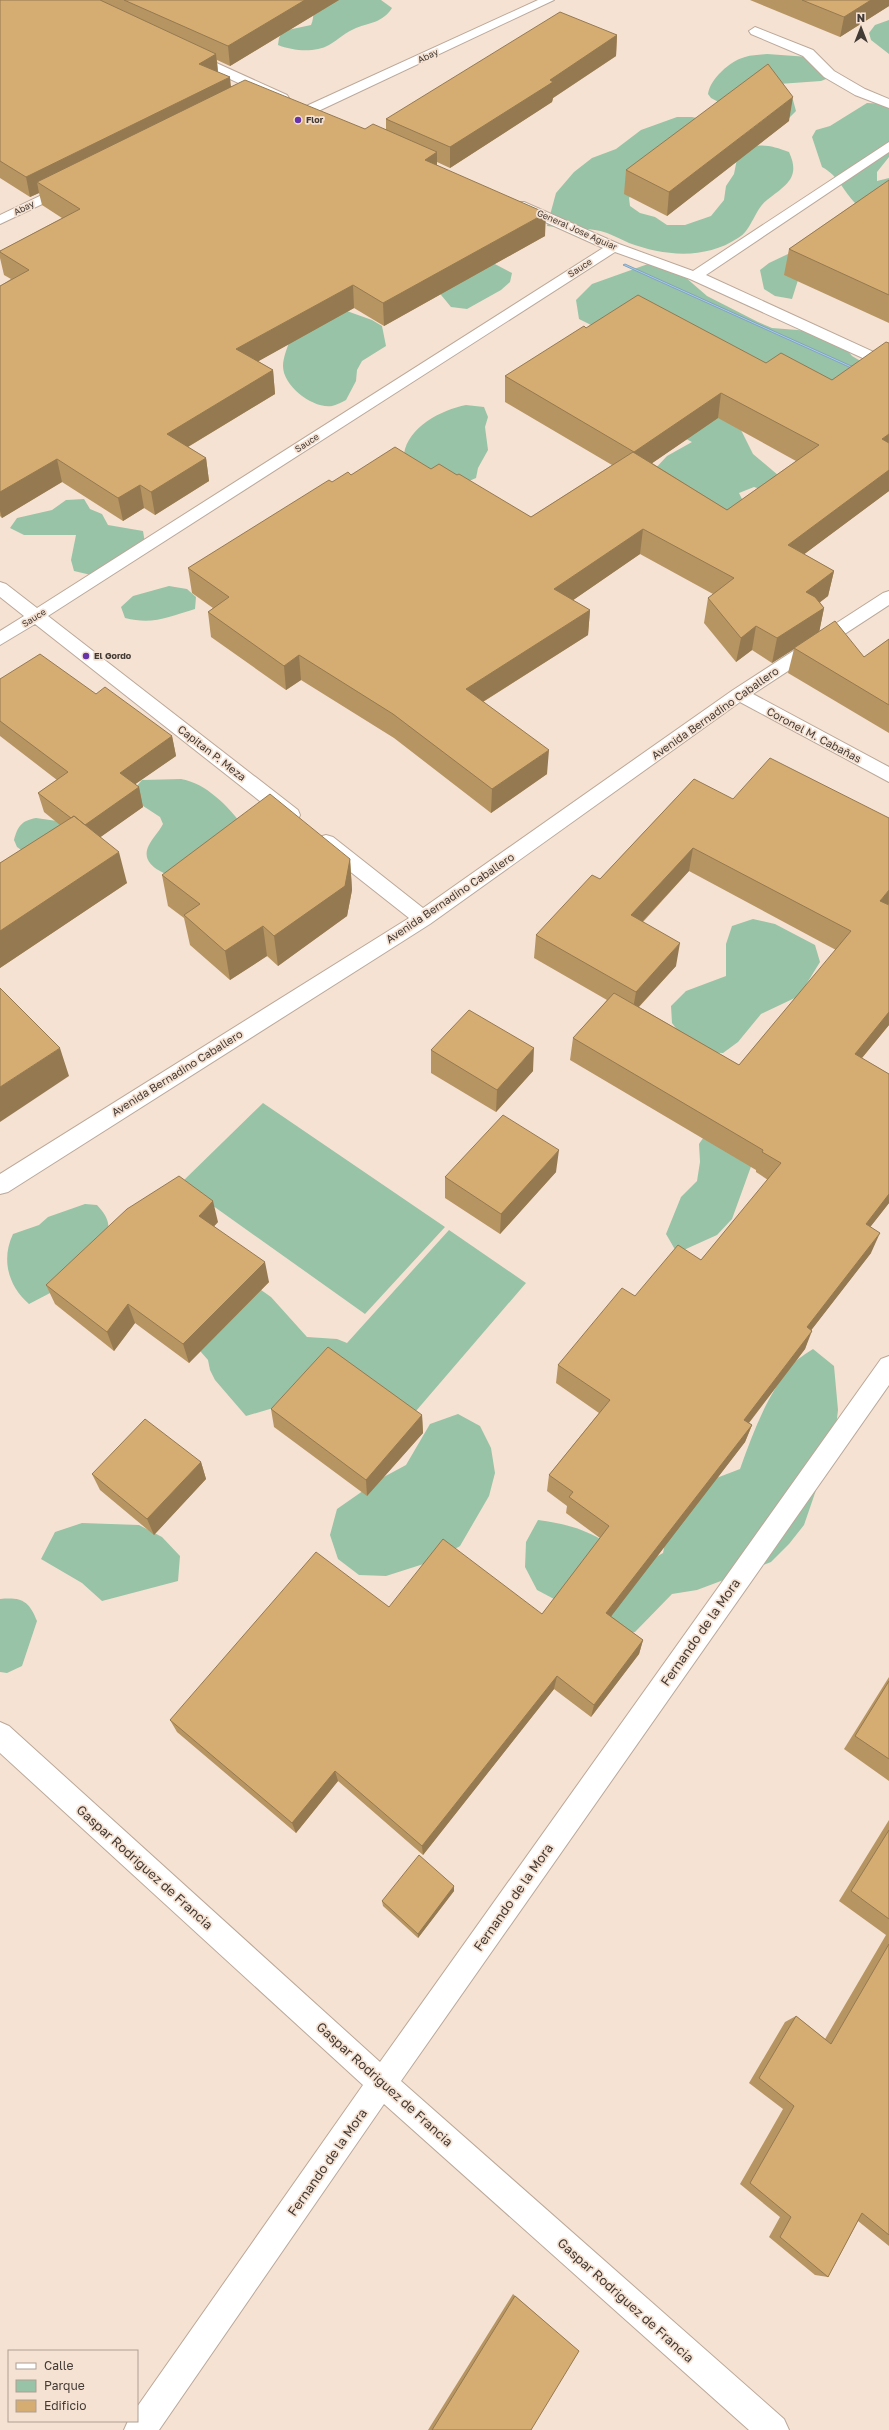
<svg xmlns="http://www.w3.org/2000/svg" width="889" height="2430" font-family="'Golos Text',sans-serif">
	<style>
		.green { fill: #98c3a6 }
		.water { fill: #a2cef5; stroke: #85a2bb }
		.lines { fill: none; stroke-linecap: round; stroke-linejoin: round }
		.minor-casing { stroke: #bba899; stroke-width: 2 }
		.minor { fill: #fff; fill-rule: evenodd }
		.wall { fill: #b79562; fill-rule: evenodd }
		.shaded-wall { fill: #957950 }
		.building { fill: #d5ad72; stroke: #957950 }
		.poi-dot { fill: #6834ab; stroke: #f6e2d3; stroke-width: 1.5 }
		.labels { text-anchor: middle; stroke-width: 3.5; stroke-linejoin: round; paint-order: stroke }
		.far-street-label { font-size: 9px; fill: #423a34; stroke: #f6e2d3 }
		.far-poi-label { font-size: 9px; font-weight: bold; fill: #423a34; stroke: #f6e2d3; text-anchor: start }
		.street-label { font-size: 11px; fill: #423a34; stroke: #f6e2d3 }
		.near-street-label { font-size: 13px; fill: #423a34; stroke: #f6e2d3 }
	</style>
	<rect width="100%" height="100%" fill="#f6e2d3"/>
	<path class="green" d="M316,0H381L392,8C382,23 371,22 356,28C346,32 339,39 329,45C315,53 293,51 278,45L279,38L283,31L311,25C315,17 312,8 316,0Z
		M889,20V54L871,40L869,33L875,25Z
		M767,54L809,57L826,75V79L821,81L779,84L793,100L796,111L789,118L737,112L711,98L708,94C710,79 730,61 745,57C752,55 759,55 767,54Z
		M867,103L889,104V157L877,172V181L889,178V195L856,204C843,191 839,176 822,167L812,137L816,130L830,126Z
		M677,117H692L706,120L653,159L629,198L630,206L640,213L655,217L667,225H685L711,216L724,200L726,186L734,174L738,154C756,141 770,145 789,152C801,178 786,185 767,200C754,210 752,230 738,238C705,260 664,256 629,243C622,240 615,236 607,233C591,227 564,228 547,226L556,193L574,172L592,158L616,149L641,130Z
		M474,253L512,273L510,282L501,290L467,309L451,307L418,267Z
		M788,254L799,277L792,299L775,296L764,289L760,270L769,263Z
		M648,264H664L677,270L707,296L758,322L772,328L823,332L836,337L852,356L876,370L737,422L753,454L785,481L770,492L754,487L739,493L744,503L716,528L653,471L667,456L692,442L652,421L593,326L579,319L576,300L592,284Z
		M344,310L372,320L382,326L386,346L362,361L357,370L356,381L346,400C342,402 336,405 332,406C313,409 283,386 283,366C283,357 288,346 291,337Z
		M466,405L484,407L488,417L485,427L488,450L478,468L476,478L446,491L404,454C408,427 441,410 466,405Z
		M84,499L90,509L102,514L108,525L143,531L145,543L91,575L74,571L71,560L76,535H24L10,528L17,518L52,510L66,500Z
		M169,586L187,589L196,597L195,609C168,617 153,625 125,618L121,607L133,596Z
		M181,779C206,783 229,807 243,826L182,880C167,875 138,866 149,845C153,837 159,832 163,824L160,817L137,802L136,787L142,780Z
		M36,818L57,821L65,825L31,857L17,847L14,840C18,826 21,821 36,818Z
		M753,919L775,924L815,945L820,962L799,996L761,1014L738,1042L723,1053L701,1052L684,1039L672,1023L671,1006L686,991L726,976V944L732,926Z
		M263,1103L445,1227L365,1314L181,1183Z
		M710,1128L753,1161L732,1219L717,1235L677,1253L666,1234L681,1197L697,1181L700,1162L699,1144Z
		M85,1204L97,1205C106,1215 110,1221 108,1234L52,1292L29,1304C8,1286 1,1259 13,1234L39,1225L48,1217Z
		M449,1230L526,1283L416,1411L280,1406L246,1416L215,1380L210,1370L208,1360L193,1343L230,1268L271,1297L307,1337L337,1339L347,1343Z
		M813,1349L834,1366L838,1410L835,1435L804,1525L789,1544L771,1562L697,1590L672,1594L635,1632L609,1635L588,1617L537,1590L525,1567L526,1542L538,1520C586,1526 602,1539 641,1565L663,1553L668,1527L693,1487L740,1469C753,1433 767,1394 793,1364C798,1358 806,1354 813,1349Z
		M458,1414L480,1426L491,1448L495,1473L489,1496L460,1546L436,1560L386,1576L359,1575L338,1559L330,1535L337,1509L380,1479L406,1465L430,1424Z
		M82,1523L139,1525L162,1537L180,1556L178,1581L102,1601L82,1583L41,1559L55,1532Z
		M0,1599C22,1597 29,1601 37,1621L22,1666L7,1673L0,1672Z"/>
	<path class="water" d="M625,264L889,383V385L623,265Z"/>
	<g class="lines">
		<g class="minor-casing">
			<path id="minor" d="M538,0H554L312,114L307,115L300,111L302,108Z
				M755,27L813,50L834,71L865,89L889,99V108L855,95L824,77L803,56L751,34L749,31Z
				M190,51L287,95L289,98L287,101H277L185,58L184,55Z
				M889,142V152L706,275L889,359V370L690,279L615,252L48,616L298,810L300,815L298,820L291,822L284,820L35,624L0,645V631L24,616L0,597V582L6,584L37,608L603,248L514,208L512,205L514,202H524L619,244L693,271Z
				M67,183L72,184L74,187L72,190L0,224V215Z
				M889,591V605L753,694L889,767V782L740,702L430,924L8,1192L0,1194V1174L409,918L319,847L316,842L319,837L326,835L333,837L423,908L733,690L883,593Z
				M889,1356V1385L401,2081L784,2419L789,2430H749L384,2104L159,2430H124L128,2421H137V2407L363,2085L0,1753V1722L9,1726L380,2062L881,1359Z"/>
		</g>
		<use href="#minor" class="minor"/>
	</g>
	<path class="wall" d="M0,0H339L230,66L217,60L218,72L231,86L365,129L386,130V119L617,35L616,56L553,98L552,102L450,168L437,162V165L545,236L384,326L354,308L258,361L273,370L275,394L188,447L206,458L209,481L155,515L144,508L123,521L62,482L2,518L0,516V286L11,279L4,275L0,258V251L62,218L42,205L39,193L30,197L0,178Z
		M750,0H889V6L840,37Z
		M789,121L667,216L624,194L626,170Z
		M889,180V323L784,275L789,249Z
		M586,328L766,363L832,380L889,343V491L804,554L834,571L828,596L820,602L824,608L819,632L864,657L889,639V733L788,673L794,649L772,663L752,650L736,662L704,623L708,598L713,594L640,554L573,600L590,610L588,635L483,702L547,774L491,813L394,738L301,680L286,690L211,637L208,612L213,608L192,593L188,568L332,482L351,475L431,469L457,475L531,517L612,465L505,402V376ZM718,418L796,461L727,510L652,463Z
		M0,679L96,694L172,736L176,756L135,784L139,787L143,807L100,837L127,883L0,968V863L60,825L44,812L38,793L57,780L0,736Z
		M694,779L889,904L888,905H889V1025L862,1058L889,1074V1203L870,1227L871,1253L811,1330L805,1349L749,1423L752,1425L745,1442L611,1616L643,1640L639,1654L591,1717L554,1689L423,1855L338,1781L296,1833L177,1732L170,1720L389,1607L542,1614L600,1538L566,1513L567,1506L547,1491L549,1475L599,1413L556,1383L558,1365L635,1296L701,1260L768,1180L756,1172V1170L570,1060L573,1038L607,1000L534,958L536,935L600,879ZM689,871L836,950L739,1065L639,1007L676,966L643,922Z
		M350,859L352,890L347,916L278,966L267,956L230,980L190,945L184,918L168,906L162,875Z
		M431,1050L533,1071L496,1112L431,1073Z
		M556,1172L500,1234L445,1198V1177Z
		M218,1222L214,1226L269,1282L189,1363L135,1323L114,1351L55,1304L46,1285Z
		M271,1409L422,1415L423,1433L367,1496L274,1427Z
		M201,1462L206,1479L154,1535L100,1490L92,1474Z
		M889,1677V1781L844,1749Z
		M889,1820V2246L858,2221L828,2277L815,2275L769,2237L780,2217L740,2184L783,2109L749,2083L785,2022L796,2016L825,2039L886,1935L839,1901Z
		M454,1891L418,1938L383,1906L382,1901Z
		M513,2294L575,2348L531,2430H428Z"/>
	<path class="shaded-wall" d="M305,0H339L230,66L228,46Z
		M871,0H889V6L840,37L844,17Z
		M617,35L616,56L553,98L552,102L450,168V147Z
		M216,54L218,73L199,64Z
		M230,77L232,97L37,182L39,193L30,197L26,177Z
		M793,97L789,121L667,216L669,192Z
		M437,152V176L425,160Z
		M546,213L545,236L384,326L383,303Z
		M353,285L354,308L239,372L236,349Z
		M273,370L275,394L171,457L167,434Z
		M721,393L718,418L632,477L634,452Z
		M889,434V454L882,439Z
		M206,458L209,481L155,515L151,492Z
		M57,459L62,482L2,518L0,511V492Z
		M889,470V491L783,570L788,545Z
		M140,485L144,508L123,521L118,498Z
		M643,529L640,554L553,614L554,589Z
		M834,571L828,596L801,617L806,592Z
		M824,608L819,633L794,648V649L772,663L777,638Z
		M590,610L588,635L465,713L466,689Z
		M756,626L752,650L736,662L741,638Z
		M299,655L301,680L286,690L284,666Z
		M172,736L176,756L124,792L120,773Z
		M549,750L547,774L491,813L492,789Z
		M139,787L143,807L88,846L82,827Z
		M693,848L689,871L627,938L631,915Z
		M119,852L127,883L0,968V931Z
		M350,859L352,890L347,916L278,966L274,936Z
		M889,890V904L873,924L880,901Z
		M263,926L267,956L230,980L225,951Z
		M680,943L676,966L632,1014L636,992Z
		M889,1012V1025L847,1076L855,1054Z
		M60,1048L69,1076L0,1122V1087Z
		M534,1048L533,1071L496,1112L497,1090Z
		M559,1150L556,1172L500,1234L501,1214Z
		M889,1194V1203L857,1244L866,1224Z
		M213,1201L218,1222L204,1237L199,1216Z
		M880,1233L871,1253L799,1346L807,1327Z
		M265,1262L269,1282L189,1363L183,1344Z
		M128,1304L135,1323L114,1351L107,1332Z
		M812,1331L805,1349L738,1437L744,1420Z
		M422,1415L423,1433L367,1496L366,1480Z
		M752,1425L745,1442L603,1627L606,1613Z
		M201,1462L206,1479L154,1535L147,1519Z
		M643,1640L639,1654L591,1717L594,1705Z
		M557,1676L554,1689L423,1855L422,1846Z
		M335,1771L338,1781L296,1833L292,1823Z
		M454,1886V1891L418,1938V1934Z"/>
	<path class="building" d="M0,0H100L216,54L199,64L230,77L26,177L0,161Z
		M124,0H305L228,46Z
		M802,0H871L844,17Z
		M560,12L617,35L550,80L553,82L450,147L386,119Z
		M768,64L793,97L669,192L626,170Z
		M245,80L365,129L373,124L437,152L425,160L546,213L383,303L353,285L236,349L273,370L167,434L206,458L151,492L140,485L118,498L57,459L0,492V286L29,270L0,252V251L80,209L37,182Z
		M889,180V295L789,249Z
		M638,295L766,363L781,353L832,380L886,342L889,343V434L882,439L889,443V470L788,545L834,571L806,592L815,597L824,608L777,638L756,626L741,638L708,598L734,578L643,529L554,589L590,610L466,689L549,750L492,789L393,714L299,655L284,666L208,612L229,597L188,568L329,480L332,482L348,472L351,475L395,447L431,469L439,464L457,475L459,474L531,517L633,452L727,510L819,445L721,393L634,452L505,376L584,326L586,328Z
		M835,621L864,657L889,639V705L794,648Z
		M40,654L96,694L105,687L172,736L120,773L139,787L85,825L74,816L71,818L38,793L68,772L0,721V679Z
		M770,758L889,818V890L880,901L889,905V1012L855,1054L889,1074V1194L866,1224L880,1233L807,1327L812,1331L744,1420L752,1425L606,1613L643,1640L594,1705L557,1676L422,1846L335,1771L292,1823L170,1720L316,1552L389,1607L443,1539L542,1614L609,1526L569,1497L573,1492L549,1475L610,1400L558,1365L622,1288L635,1296L678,1245L701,1260L781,1163L762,1152L763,1150L573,1038L614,993L739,1065L851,931L693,848L631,915L680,943L636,992L536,935L592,875L600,879L694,779L733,799Z
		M270,794L350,859L345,886L274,936L263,926L225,951L184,915L200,904L162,875Z
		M74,816L119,852L0,931V863Z
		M0,988L60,1048L0,1087Z
		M469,1010L534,1048L497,1090L431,1050Z
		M503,1115L559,1150L501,1214L445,1177Z
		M179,1176L213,1201L199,1216L265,1262L183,1344L128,1304L107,1332L46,1285L127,1209Z
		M328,1347L422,1415L366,1480L271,1409Z
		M145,1419L201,1462L147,1519L92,1474Z
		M889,1681V1759L855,1736Z
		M889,1830V1919L851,1891Z
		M419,1855L454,1886L418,1934L382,1901Z
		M889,1944V2235L862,2213L828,2277L780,2237L791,2217L750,2183L794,2106L759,2078L796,2016L831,2044Z
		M515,2296L579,2351L531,2430H432Z"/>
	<g class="poi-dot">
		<circle cx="298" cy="120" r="4"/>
		<circle cx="86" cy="656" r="4"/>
	</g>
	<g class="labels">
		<g class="far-street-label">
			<text transform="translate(428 56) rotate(-25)" y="3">Abay</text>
			<text transform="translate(24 208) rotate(-27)" y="3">Abay</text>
			<text transform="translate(577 230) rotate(24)" y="3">General Jose Aguiar</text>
			<text transform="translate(580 268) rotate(-33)" y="3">Sauce</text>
			<text transform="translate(307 443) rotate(-33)" y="3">Sauce</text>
			<text transform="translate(34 618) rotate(-32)" y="3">Sauce</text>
		</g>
		<g class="far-poi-label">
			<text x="306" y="123">Flor</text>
			<text x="94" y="659">El Gordo</text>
		</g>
		<g class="street-label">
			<text transform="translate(715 713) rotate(-35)" y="4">Avenida Bernadino Caballero</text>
			<text transform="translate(814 735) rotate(28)" y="4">Coronel M. Cabañas</text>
			<text transform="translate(212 753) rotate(38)" y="4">Capitan P. Meza</text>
			<text transform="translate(450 898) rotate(-34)" y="4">Avenida Bernadino Caballero</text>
			<text transform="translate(177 1073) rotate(-32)" y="4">Avenida Bernadino Caballero</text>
		</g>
		<g class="near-street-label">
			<text transform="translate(700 1632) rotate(-55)" y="5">Fernando de la Mora</text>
			<text transform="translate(145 1867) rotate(42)" y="5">Gaspar Rodriguez de Francia</text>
			<text transform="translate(513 1897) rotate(-55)" y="5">Fernando de la Mora</text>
			<text transform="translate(385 2084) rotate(42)" y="5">Gaspar Rodriguez de Francia</text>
			<text transform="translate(327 2162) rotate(-55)" y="5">Fernando de la Mora</text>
			<text transform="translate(626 2300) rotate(42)" y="5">Gaspar Rodriguez de Francia</text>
		</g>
	</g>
	<rect x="8" y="2350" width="130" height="72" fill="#f6e2d3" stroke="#ae9f93"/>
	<rect x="16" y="2363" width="20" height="6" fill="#ffffff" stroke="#ae9f93"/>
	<text x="44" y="2370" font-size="12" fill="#423a34">Calle</text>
	<rect x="16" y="2380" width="20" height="12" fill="#98c3a6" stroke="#ae9f93"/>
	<text x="44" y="2390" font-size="12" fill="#423a34">Parque</text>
	<rect x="16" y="2400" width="20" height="12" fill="#d5ad72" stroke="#ae9f93"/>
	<text x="44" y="2410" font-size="12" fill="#423a34">Edificio</text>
	<g transform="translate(861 28)" stroke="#f6e2d3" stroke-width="3" paint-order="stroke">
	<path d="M0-3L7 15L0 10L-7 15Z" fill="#423a34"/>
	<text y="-6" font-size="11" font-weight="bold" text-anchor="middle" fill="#423a34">N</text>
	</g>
</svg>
